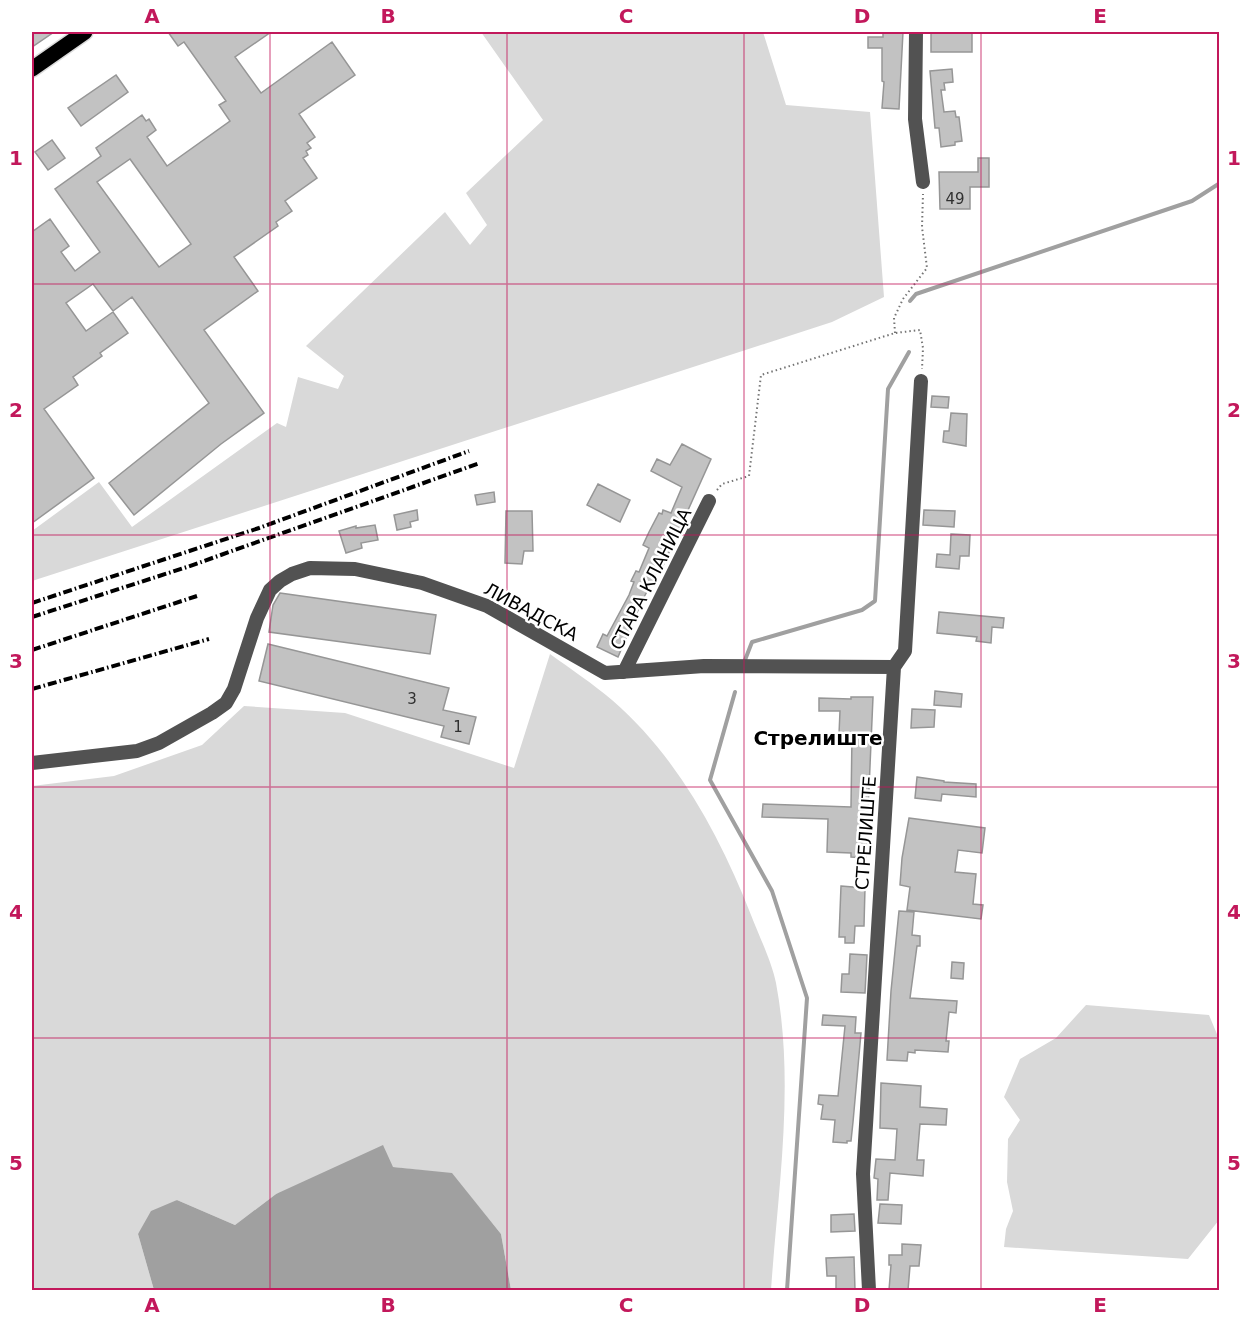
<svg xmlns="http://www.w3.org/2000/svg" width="1251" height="1322" font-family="'DejaVu Sans',sans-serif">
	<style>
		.green { fill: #d9d9d9 }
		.water { fill: #a0a0a0 }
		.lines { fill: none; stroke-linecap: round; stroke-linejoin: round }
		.stream { stroke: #a0a0a0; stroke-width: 4 }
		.building { fill: #c2c2c2; stroke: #969696; stroke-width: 1.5; fill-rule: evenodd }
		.major-casing { stroke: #dbdbdb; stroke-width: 18 }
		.path { stroke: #747474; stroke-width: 2; stroke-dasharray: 1.5 3; stroke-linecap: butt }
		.minor { stroke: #525252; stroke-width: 14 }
		.major { stroke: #000; stroke-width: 15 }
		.rail { stroke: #000; stroke-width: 4; stroke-dasharray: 9 3 1.5 3; stroke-linecap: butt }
		.grid { fill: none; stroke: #c2185b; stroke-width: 1.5; stroke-opacity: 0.55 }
		.labels { text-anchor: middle; stroke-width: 5; stroke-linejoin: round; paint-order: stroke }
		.number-label { font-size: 15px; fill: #303030 }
		.street-label { font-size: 18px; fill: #000; stroke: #fff }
		.neighbourhood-label { font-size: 20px; font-weight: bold; fill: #000; stroke: #fff }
		.neatline { fill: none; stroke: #c2185b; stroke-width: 2 }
		.grid-label { font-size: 20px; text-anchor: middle; font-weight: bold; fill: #c2185b }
	</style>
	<rect width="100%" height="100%" fill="#fff"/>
	<path class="green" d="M481,32H763L786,105L870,112L884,297L832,322L32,581V531L99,482L132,527L277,423L286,427L298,377L338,389L344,376L306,346L445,212L470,245L487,225L466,193L543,120Z
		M550,654C571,669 593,684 612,700C677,756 720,836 751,915C759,936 772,962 776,983C795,1084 778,1189 771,1290H511L501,1234L452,1174L393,1167L276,1194L235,1225L177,1200L138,1234L154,1290H32V786L114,776L202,745L244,706L345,713L514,768Z
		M1086,1005L1209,1015L1219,1039V1220L1188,1259L1004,1247L1006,1229L1013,1211L1007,1182L1008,1139L1020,1120L1004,1097L1020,1059L1056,1038Z"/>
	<path class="water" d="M383,1145L393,1167L452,1173L501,1234L511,1290H154L138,1234L151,1211L177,1200L235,1225L276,1194Z"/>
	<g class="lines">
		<path class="stream" d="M910,301L916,294L1192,201L1220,183
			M745,660L752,642L862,610L875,601L888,389L909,352
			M735,692L710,780L772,891L807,998L787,1290"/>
	</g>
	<path class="building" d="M32,32H54L32,47Z
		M168,32H271L235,57L261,93L332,42L355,75L299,114L315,137L307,143L311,148L306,151L308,155L303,158L317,178L285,201L292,211L276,222L278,226L234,257L258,291L204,330L264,413L221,444L134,515L109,483L209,403L132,297L113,311L93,284L66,303L86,331L113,312L128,333L100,353L102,356L73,377L78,385L44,409L94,478L32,523V232L50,219L69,246L61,252L75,271L100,252L55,189L101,156L96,148L142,115L146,121L149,119L156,130L147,137L167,166L230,121L219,105L226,101L184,42L178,46ZM130,159L191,244L159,267L97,182Z
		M883,32H903L899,109L882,108L884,82L882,81V48H868V37H883Z
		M931,32H972V52H931Z
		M952,69L953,82L944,83L945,90H941L944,112L955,111L956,117H959L962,141L955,142V145L941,147L939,128H935L930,71Z
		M116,75L128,92L81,126L68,108Z
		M52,140L65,158L48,170L35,152Z
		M978,158H989V187H970V209H940L939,172H978Z
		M932,396L949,397L948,408L931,407Z
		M951,413L967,414L966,446L943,442L944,431H949Z
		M682,444L711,459L662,568L660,567L642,601L618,657L597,647L603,634L607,636L629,595L634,582L631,581L636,571L639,572L649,548L643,545L649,532L659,513L662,514L663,510L671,513L682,487L651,471L657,459L670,465Z
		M598,484L630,500L620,522L587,505Z
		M494,492L495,502L477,505L475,495Z
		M417,510L418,520L410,522L411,527L397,530L394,515Z
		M924,510L955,511L954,527L923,525Z
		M506,511H532L533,551H524L522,564L505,563Z
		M375,525L378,540L361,543L362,548L346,553L339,531L356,526V528Z
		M951,534L970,535L969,556H960L959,569L936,567L937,554L950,555Z
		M280,593L436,615L430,654L269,632L273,605Z
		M939,612L1004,618L1003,628L992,627L991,643L976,641L977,637L937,633Z
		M268,644L449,688L443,710L476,717L469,744L441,737L444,726L259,681Z
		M935,691L962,694L961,707L934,705Z
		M851,697H873L866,858L851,857V853L827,852L828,819L762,817L763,804L851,807L852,735L839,734L840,711H819V698L851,699Z
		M912,709L935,710L934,727L911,728Z
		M917,777L944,781V782L976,784V797L942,794L941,801L915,798Z
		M909,818L985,828L982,853L958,850L955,872L976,874L973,904L983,905L981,919L907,910L910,887L900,885L902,858Z
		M841,886L865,888L864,926H855L854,943H845V937H839Z
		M899,911L914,912L912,935L920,936V946H917L910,998L957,1001L956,1013L949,1012L946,1041H949L948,1052L915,1050V1053L908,1052L907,1061L887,1060L891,991Z
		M850,954L867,955L865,993L841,992L842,974H849Z
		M952,962L964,963L963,979L951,978Z
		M823,1015L856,1017L855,1033H861L853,1122L851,1141H847V1143L833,1142L835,1120L821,1119L823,1105L818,1104L819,1095L838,1096L845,1026L822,1025Z
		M881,1083L921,1086L920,1107L947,1109L946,1125L920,1124L917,1160H924L923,1176L890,1173L888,1200H877L878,1179L874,1178L876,1159L895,1160L897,1129L880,1128Z
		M880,1204L902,1205L901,1224L878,1223Z
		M854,1214L855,1231L831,1232V1215Z
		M902,1244L921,1245L919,1266H910L908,1290H889L891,1265H889V1255H902Z
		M854,1257L855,1290H836V1276H827L826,1258Z"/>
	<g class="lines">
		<g class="major-casing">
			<path id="major" d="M32,69L85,32"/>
		</g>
		<path class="path" d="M895,333L894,318L903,299L927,268L922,227L923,194
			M717,490L722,484L749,476L761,375L895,333L920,330L923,348L922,369"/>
		<path class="minor" d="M916,32L915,119L923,182
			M624,672L709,501
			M32,763L137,751L159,743L212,713L226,703L234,689L257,618L270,590L280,581L292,574L310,568L355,569L422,583L487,606L605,673L704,666L894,667
			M869,1290L863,1174L894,667L905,651L921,381"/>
		<use href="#major" class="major"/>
		<path class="rail" d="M32,603L259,528L469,451
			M32,617L187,567L480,463
			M32,650L197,596
			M32,689L209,639"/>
	</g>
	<path class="grid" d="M270,32V1290M507,32V1290M744,32V1290M981,32V1290M32,284H1220M32,535H1220M32,787H1220M32,1038H1220"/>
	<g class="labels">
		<g class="number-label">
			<text x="955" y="204">49</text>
			<text x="412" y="704">3</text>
			<text x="458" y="732">1</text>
		</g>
		<g class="street-label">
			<text transform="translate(651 579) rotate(-63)" y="6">СТАРА КЛАНИЦА</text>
			<text transform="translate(531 612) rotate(28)" y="6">ЛИВАДСКА</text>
			<text transform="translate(866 833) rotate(-86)" y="6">СТРЕЛИШТЕ</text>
		</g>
		<g class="neighbourhood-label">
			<text x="818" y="745">Стрелиште</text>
		</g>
	</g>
	<rect width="1251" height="1322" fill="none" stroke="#ffffff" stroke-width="66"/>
	<rect x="33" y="33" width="1185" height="1256" class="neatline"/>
	<g class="grid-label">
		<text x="152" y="23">A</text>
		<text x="388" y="23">B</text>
		<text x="626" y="23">C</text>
		<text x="862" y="23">D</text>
		<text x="1100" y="23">E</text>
		<text x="16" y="165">1</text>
		<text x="1234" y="165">1</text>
		<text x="16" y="417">2</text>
		<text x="1234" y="417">2</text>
		<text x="16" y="668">3</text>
		<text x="1234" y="668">3</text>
		<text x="16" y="919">4</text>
		<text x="1234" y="919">4</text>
		<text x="16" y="1170">5</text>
		<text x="1234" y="1170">5</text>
		<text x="152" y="1312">A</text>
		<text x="388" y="1312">B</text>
		<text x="626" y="1312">C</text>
		<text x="862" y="1312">D</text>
		<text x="1100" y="1312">E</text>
	</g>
</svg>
